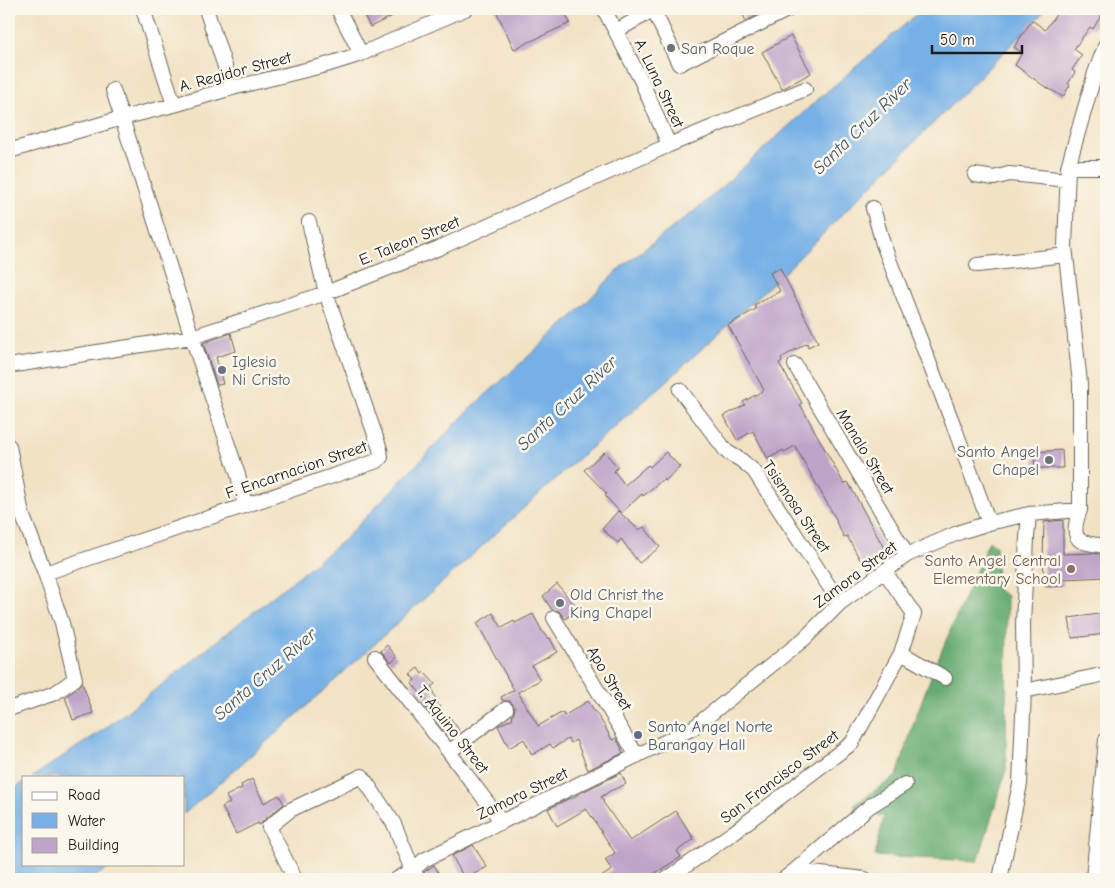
<svg xmlns="http://www.w3.org/2000/svg" width="1115" height="888" font-family="'Comic Neue',sans-serif">
	<style>
		.forest { fill: #66ab71; stroke: #416446 }
		.water { fill: #76b0e6; stroke: #496681 }
		.building { fill: #bfa4c9 }
		.lines { fill: none; stroke-linecap: round; stroke-linejoin: round }
		.minor-casing { stroke: #676157; stroke-width: 16 }
		.minor { stroke: #fff; stroke-width: 14 }
		.worship-dot { fill: #6b7280; stroke: #fbf7ec; stroke-width: 2 }
		.education-dot { fill: #8d6e63; stroke: #fbf7ec; stroke-width: 2 }
		.service-dot { fill: #5c6f8a; stroke: #fbf7ec; stroke-width: 2 }
		.labels { text-anchor: middle; stroke-width: 5; stroke-linejoin: round; paint-order: stroke }
		.worship-label { font-size: 16px; fill: #5b616d; stroke: #fbf7ec; text-anchor: start }
		.street-label { font-size: 16px; fill: #1c1c1c; stroke: #fbf7ec }
		.education-label { font-size: 16px; fill: #785e54; stroke: #fbf7ec; text-anchor: end }
		.service-label { font-size: 16px; fill: #4e5e75; stroke: #fbf7ec; text-anchor: start }
		.water-label { font-size: 18px; font-style: italic; fill: #40576d; stroke: #fbf7ec }
	</style>
	<rect width="100%" height="100%" fill="#fbf7ec"/>
	<filter id="ink" filterUnits="userSpaceOnUse"><feTurbulence type="fractalNoise" baseFrequency=".02" numOctaves="2"/><feDisplacementMap in="SourceGraphic" scale="10" xChannelSelector="R" yChannelSelector="G"/><feConvolveMatrix kernelMatrix="1 2 1 2 8 2 1 2 1" color-interpolation-filters="sRGB"/></filter>
	<filter id="wash" filterUnits="userSpaceOnUse"><feTurbulence type="fractalNoise" baseFrequency=".0096" numOctaves="4" result="noise"/><feDisplacementMap in="SourceGraphic" scale="20" xChannelSelector="R" yChannelSelector="G"/><feGaussianBlur stdDeviation="1.12" result="paint"/><feColorMatrix in="noise" values="0 0 0 0 0 0 0 0 0 0 0 0 0 0 0 0 0 1.4 0 .05"/><feComposite in="paint" operator="in"/></filter>
	<g filter="url(#wash)">
		<rect width="100%" height="100%" fill="#f2e2c4"/>
		<path class="forest" d="M989,541L996,546L997,590L1007,596L1006,770L978,861L875,856L884,816L854,813L855,804L897,776L915,719L935,666Z"/>
		<path class="water" d="M923,9H1047L790,267L667,381L571,465L289,722L184,814V777H32L103,730L164,683L344,540L468,411L573,316L620,268L702,205L815,102Z
			M24,782V864H116L90,879H9V792Z"/>
		<g id="blocks">
			<path class="building" d="M361,9H407L370,27Z
				M495,9H563L570,23L514,49Z
				M740,9H770L746,21Z
				M1060,9H1104L1101,13L1102,14L1093,29L1090,27L1074,49L1082,55L1072,70L1075,72L1068,84L1070,85L1063,97L1041,84L1015,65L1022,53L1014,47L1032,20L1045,30Z
				M791,36L811,73L782,89L762,52Z
				M780,268L818,342L808,347L807,343L781,358L782,361L779,363L802,403L800,404L844,484L848,482L886,552L863,565L847,536L844,537L836,522L837,521L795,446L784,452L783,450L768,459L753,431L737,440L724,416L745,405L743,402L764,390L728,325L756,309L754,305L780,291L770,273Z
				M231,333L236,351L216,357L223,384L217,385L203,343Z
				M1062,450L1063,468H1035L1034,452Z
				M604,452L618,467L614,471L625,485L648,465L650,467L666,452L680,467L665,481L663,479L643,496L642,494L621,513L605,496L607,494L584,470Z
				M618,511L639,530L644,527L660,547L639,563L621,539L618,543L602,529Z
				M1063,520V554L1092,553L1106,555V577L1063,579V586L1045,587L1043,561L1044,522Z
				M557,584L578,609L565,619L559,611L552,610L543,596Z
				M493,613L502,628L514,621L515,623L533,614L542,631L548,639L550,638L557,652L532,666L540,680L518,692L538,726L563,712L564,716L588,701L604,725L612,740L616,738L622,749H621L623,753L588,770L576,740L571,743L568,739L553,748L550,744L532,755L524,739L509,748L498,726L513,718L512,716L514,713L515,708L513,704L509,701H503L501,697L514,690L477,623Z
				M1106,613V634L1072,638L1069,618Z
				M387,645L397,657L391,663L381,651Z
				M418,668L422,674L424,672L435,684L431,687L445,720L449,716L459,730L449,738L424,705L427,702L412,683L415,680L410,674Z
				M83,685L93,713L73,720L65,697Z
				M621,773L626,784L610,791L601,797L604,801L603,802L630,841L676,811L694,839L677,851L681,857L646,879H598L612,870L605,860L615,853L588,811L586,809L557,826L548,809L570,798L571,799L580,793Z
				M252,779L264,803L279,795L284,804L264,820L261,824L259,825L258,823L236,834L222,807L230,803L226,796L242,788L241,785Z
				M473,845L487,867L465,879L452,856Z
				M434,865L442,879H427L424,872Z"/>
		</g>
	</g>
	<g filter="url(#ink)">
		<use href="#blocks" fill-opacity="0" stroke="#676157" stroke-width="1"/>
		<g class="lines">
			<g class="minor-casing">
				<path id="minor" d="M143,9L174,105
					M206,9L232,88
					M338,9L361,54
					M604,9L642,82L669,145
					M653,9L679,64L789,9
					M616,31L655,9
					M113,90L192,337L238,475L245,505
					M9,151L122,118L174,105L232,88L326,65L361,54L465,9
					M1068,167H1106
					M975,175L994,178L1009,174L1020,175L1067,180
					M873,208L883,244L955,429L989,523
					M977,265L1066,255
					M795,365L907,555
					M9,366L192,337L326,293L439,248L669,145L805,89
					M680,390L727,452L741,460L754,471L840,603
					M9,446L22,514L45,573L62,623L75,679L55,693L9,709
					M1106,546C1100,545 1086,544 1081,541C1071,535 1077,518 1080,510V383L1065,246L1068,167L1095,73L1106,44
					M45,573L377,461L381,457L380,449L326,293L309,222
					M554,618L637,756
					M901,653L945,678
					M375,657L449,752L502,822
					M1024,691L1106,674
					M449,752L506,709
					M794,871L870,806L905,784
					M295,879L269,827L290,810L362,776L394,824L413,870L418,879
					M397,879L413,870L424,860L693,728L804,639L840,603L907,555L960,532L989,523L1029,514L1080,510
					M667,879L734,832L852,743L901,653L914,614L885,572
					M784,879L794,871L865,879
					M1000,879L1020,784L1024,691L1023,624L1027,538L1029,514
					M1093,879L1106,740"/>
			</g>
			<use href="#minor" class="minor"/>
		</g>
	</g>
	<g class="worship-dot">
		<circle cx="671" cy="48" r="5"/>
		<circle cx="222" cy="370" r="5"/>
		<circle cx="1049" cy="460" r="5"/>
		<circle cx="560" cy="603" r="5"/>
	</g>
	<circle class="education-dot" cx="1071" cy="569" r="5"/>
	<circle class="service-dot" cx="638" cy="735" r="5"/>
	<g class="labels">
		<g class="worship-label">
			<text x="681" y="54">San Roque</text>
			<text x="232" y="367">Iglesia<tspan x="232" dy="18">Ni Cristo</tspan></text>
			<text x="1039" y="457" text-anchor="end">Santo Angel<tspan x="1039" dy="18">Chapel</tspan></text>
			<text x="570" y="600">Old Christ the<tspan x="570" dy="18">King Chapel</tspan></text>
		</g>
		<g class="street-label">
			<text transform="translate(235 71) rotate(-15)" y="6">A. Regidor Street</text>
			<text transform="translate(660 83) rotate(65)" y="6">A. Luna Street</text>
			<text transform="translate(409 240) rotate(-22)" y="6">E. Taleon Street</text>
			<text transform="translate(866 451) rotate(59)" y="6">Manalo Street</text>
			<text transform="translate(296 469) rotate(-19)" y="6">F. Encarnacion Street</text>
			<text transform="translate(797 506) rotate(56)" y="6">Tsismosa Street</text>
			<text transform="translate(855 574) rotate(-37)" y="6">Zamora Street</text>
			<text transform="translate(610 678) rotate(59)" y="6">Apo Street</text>
			<text transform="translate(453 729) rotate(52)" y="6">T. Aquino Street</text>
			<text transform="translate(779 776) rotate(-37)" y="6">San Francisco Street</text>
			<text transform="translate(522 793) rotate(-26)" y="6">Zamora Street</text>
		</g>
		<g class="education-label">
			<text x="1061" y="566">Santo Angel Central<tspan x="1061" dy="18">Elementary School</tspan></text>
		</g>
		<g class="service-label">
			<text x="648" y="732">Santo Angel Norte<tspan x="648" dy="18">Barangay Hall</tspan></text>
		</g>
		<g class="water-label">
			<text transform="translate(862 126) rotate(-44)" y="6">Santa Cruz River</text>
			<text transform="translate(567 403) rotate(-43)" y="6">Santa Cruz River</text>
			<text transform="translate(265 674) rotate(-41)" y="6">Santa Cruz River</text>
		</g>
	</g>
	<rect width="1115" height="888" fill="none" stroke="#fbf7ec" stroke-width="30"/>
	<rect x="22" y="776" width="162" height="90" fill="#fbf7ec" stroke="#a29f99"/>
	<rect x="32" y="792" width="25" height="8" fill="#ffffff" stroke="#a29f99"/>
	<text x="68" y="800" font-size="15" fill="#1c1c1c">Road</text>
	<rect x="32" y="813" width="25" height="15" fill="#76b0e6" stroke="#a29f99"/>
	<text x="68" y="826" font-size="15" fill="#1c1c1c">Water</text>
	<rect x="32" y="838" width="25" height="15" fill="#bfa4c9" stroke="#a29f99"/>
	<text x="68" y="850" font-size="15" fill="#1c1c1c">Building</text>
	<path d="M932 45v8h90v-8" fill="none" stroke="#1c1c1c" stroke-width="2.5"/>
	<text x="940" y="45" font-size="15" fill="#1c1c1c" stroke="#fbf7ec" stroke-width="4" paint-order="stroke">50 m</text>
</svg>
